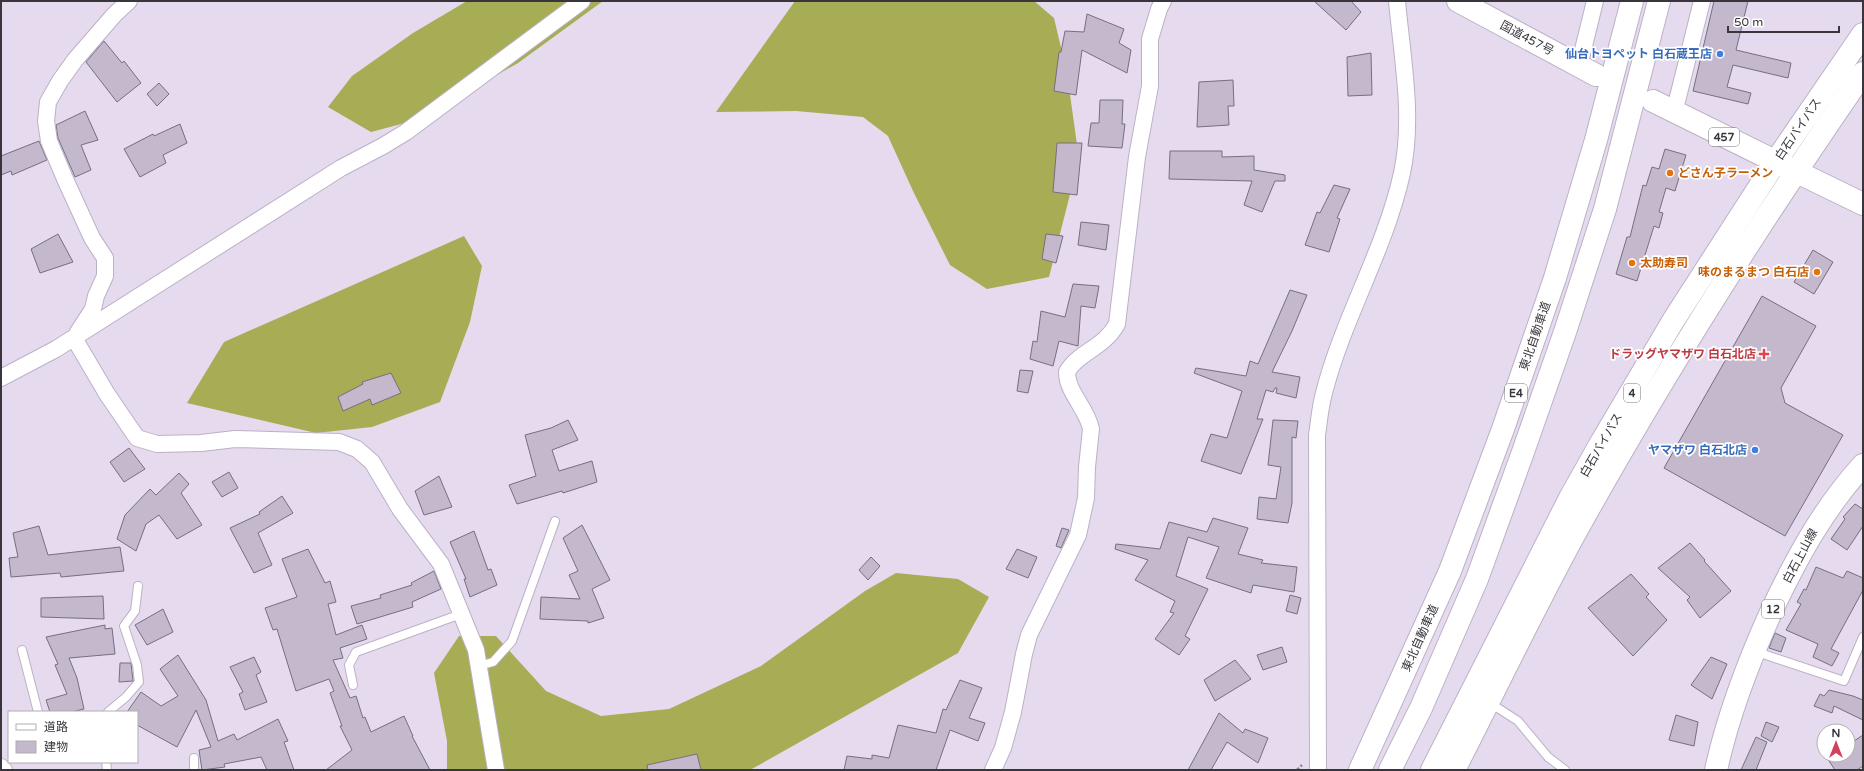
<svg xmlns="http://www.w3.org/2000/svg" width="1864" height="771" font-family="'Varela Round','Noto Sans JP',sans-serif">
	<style>
		.forest { fill: #a7ad55 }
		.building { fill: #c3b8cc; stroke: #786e80 }
		.lines { fill: none; stroke-linecap: round; stroke-linejoin: round }
		.lane-casing { stroke: #bcb1c5; stroke-width: 10 }
		.street-casing { stroke: #bcb1c5; stroke-width: 18 }
		.secondary-casing { stroke: #bcb1c5; stroke-width: 24 }
		.primary-casing { stroke: #bcb1c5; stroke-width: 24 }
		.highway-casing { stroke: #bcb1c5; stroke-width: 24 }
		.path { stroke: #8d8693; stroke-width: 2.5; stroke-dasharray: 3 2; stroke-linecap: butt }
		.lane { stroke: #fff; stroke-width: 8 }
		.street { stroke: #fff; stroke-width: 16 }
		.secondary { stroke: #fff; stroke-width: 22 }
		.primary { stroke: #fff; stroke-width: 22 }
		.highway { stroke: #fff; stroke-width: 22 }
		.shop-dot { fill: #3f7fe0; stroke: #fff; stroke-width: 1.5 }
		.food-dot { fill: #e8710a; stroke: #fff; stroke-width: 1.5 }
		.health-dot { fill: #e0444e; stroke: #fff; stroke-width: 1.5 }
		.labels { text-anchor: middle; stroke-width: 3.5; stroke-linejoin: round; paint-order: stroke }
		.shield { fill: #fff; stroke: #747277; stroke-width: 1 }
		.shield-label { font-size: 11px; font-weight: bold; fill: #39353d }
		.street-label { font-size: 12px; fill: #39353d; stroke: #fff }
		.shop-label { font-size: 12px; font-weight: bold; fill: #366cbe; stroke: #fff; text-anchor: end }
		.food-label { font-size: 12px; font-weight: bold; fill: #c56008; stroke: #fff; text-anchor: start }
		.health-label { font-size: 12px; font-weight: bold; fill: #be3a42; stroke: #fff; text-anchor: end }
	</style>
	<rect width="100%" height="100%" fill="#e5daee"/>
	<path class="forest" d="M467,1H603L518,63L420,119L371,132L328,107L352,76L413,33Z
		M795,1H1034L1054,18L1067,73L1079,159L1049,277L987,289L950,265L913,191L888,136L863,117L796,111L716,112Z
		M464,236L482,266L470,322L440,402L372,427L316,433L187,403L224,342Z
		M896,573L958,579L989,597L958,653L750,770H447V741L434,673L459,636H496L546,691L601,716L669,709L761,666L865,591Z"/>
	<path class="building" d="M1314,1H1351L1361,12L1346,30Z
		M1714,1H1748L1736,50L1791,63L1788,78L1733,65L1727,87L1751,93L1748,104L1693,91Z
		M1087,14L1124,29L1119,43L1131,50L1127,73L1082,50L1076,95L1054,91L1059,52H1061L1065,31L1084,32Z
		M104,41L122,63L124,61L141,83L117,102L86,62Z
		M1371,53L1372,95L1348,96L1347,57Z
		M1233,80L1234,106H1228L1229,125L1197,127L1199,82Z
		M159,83L169,94L157,106L147,94Z
		M1100,100H1123L1122,124H1125L1122,148L1088,146L1091,123H1099Z
		M85,111L98,140L81,145L91,170L75,177L58,138L56,125Z
		M180,124L187,143L163,155L166,163L140,177L124,149L153,134L154,136Z
		M39,141L47,160L12,175L11,171L1,175V156Z
		M1057,143H1082L1077,195L1053,192Z
		M1665,149L1686,155L1675,191L1666,188L1659,212L1663,213L1659,228L1654,226L1637,281L1616,274L1627,237H1630L1643,185L1646,186L1652,167L1659,169Z
		M1170,151H1222V157L1254,156V170L1285,175V181H1275L1262,212L1244,205L1252,181L1169,179Z
		M1334,185L1350,189L1337,218L1340,219L1329,252L1305,245L1317,212L1320,213Z
		M1081,222L1109,225L1106,250L1078,245Z
		M58,234L73,262L40,273L31,249Z
		M1046,234L1063,236L1056,263L1042,259Z
		M1813,250L1833,262L1814,294L1794,282Z
		M1073,284L1099,286L1095,308L1081,306L1078,346L1059,341L1053,366L1030,359L1033,341L1037,342L1041,311L1065,317Z
		M1290,290L1307,295L1292,331L1272,372L1300,377L1296,398L1276,393L1277,388H1275L1273,392L1266,390L1257,419H1263L1241,474L1201,461L1211,434L1227,438L1242,391L1194,373L1196,368L1246,376L1250,361L1258,364Z
		M1762,296L1816,326L1781,388L1785,403L1843,435L1785,536L1664,468Z
		M1020,370L1033,371L1028,393L1017,391Z
		M391,373L401,393L372,405L370,399L343,411L338,397L363,384L362,382Z
		M568,420L578,440L552,450L559,471L592,461L597,482L563,493L562,491L517,504L509,485L536,476L525,435L551,428Z
		M1273,420L1298,421L1296,438L1292,437V503L1288,523L1257,519L1259,497L1276,499L1281,467L1268,465Z
		M129,448L145,469L124,482L110,462Z
		M229,472L238,488L222,497L212,482Z
		M179,473L189,484L181,493L202,525L177,539L159,515L146,524L136,551L117,539L125,515L150,489L156,495Z
		M439,476L452,507L424,515L415,491Z
		M282,496L293,513L258,533L272,565L254,573L230,528L260,514L259,512Z
		M1855,504L1863,509V526L1847,550L1831,539L1845,519L1843,517Z
		M1213,518L1248,528L1238,554L1263,560L1261,563L1297,567L1294,592L1253,585L1251,593L1206,578L1219,547L1188,537L1176,576L1208,589L1185,636L1190,639L1179,655L1155,639L1174,613L1170,612L1175,601L1135,580L1148,560L1115,549L1116,544L1160,549L1169,522L1207,532Z
		M582,525L610,580L592,589L604,618L588,623V621L540,619L541,597L580,599L569,575L578,571L563,538Z
		M39,526L48,555L120,547L124,571L61,577L60,573L11,577L9,558L18,557L13,533Z
		M1062,528L1069,530L1061,548L1056,546Z
		M474,531L488,570L491,569L497,585L470,597L464,579H466L450,542Z
		M1690,543L1705,560L1704,561L1731,591L1700,618L1687,600L1690,597L1658,568Z
		M308,549L325,583L330,581L336,602L328,604L336,635L362,625L367,639L340,648L343,658L333,660L350,698L356,696L363,718L365,717L371,732L404,716L413,736H412L430,770H326L352,750L340,726H342L330,693L334,691L329,679L296,691L277,629L273,630L265,608L297,597L282,559Z
		M1017,549L1037,557L1028,578L1006,569Z
		M871,557L880,566L868,580L859,570Z
		M1816,567L1843,578L1847,571L1863,578V590L1831,649L1839,653L1832,666L1813,657L1818,644L1786,630L1801,604L1797,602L1804,589L1806,590Z
		M434,571L441,589L412,602L413,607L357,624L351,606L381,598L380,595L412,585L411,583Z
		M1631,574L1649,594L1646,597L1667,620L1633,656L1588,608Z
		M1290,595L1301,598L1297,614L1286,611Z
		M103,596L104,619L41,617V598Z
		M163,609L173,632L147,645L135,625Z
		M105,625V629L112,628L115,654L69,658L77,678L84,709L71,712H50L46,700L67,694L55,665L58,664L46,637Z
		M1775,633L1786,638L1781,652L1769,648Z
		M1282,647L1287,662L1263,670L1257,655Z
		M178,655L206,700L218,741L234,734L237,740L278,719L288,741L284,742L294,770H267L261,757L224,764L225,767L202,770L199,750L211,747L196,710L177,747L137,725V712H127L141,692L161,706L178,696L160,669Z
		M254,657L261,672L256,675L267,702L245,710L239,694L243,692L230,667Z
		M1711,657L1727,664L1712,699L1691,685Z
		M1235,660L1251,679L1215,701L1204,680Z
		M120,663H131L133,681L119,682Z
		M960,680L982,688L969,718L985,723L978,741L950,730L936,770H844L847,756L872,759V755L889,758L898,725L936,733L943,709L946,710Z
		M1829,690L1853,696L1863,700V720L1834,706L1832,713L1814,706L1820,694L1824,696Z
		M1219,713L1243,733L1245,729L1268,738L1258,763L1227,742L1211,770H1188Z
		M1676,715L1698,722L1694,746L1669,740Z
		M1766,722L1779,727L1772,742L1761,736Z
		M1863,735V766L1857,770H1835L1825,755H1848V745Z
		M1756,737L1767,742L1756,770H1741Z
		M697,754L701,770H648L647,765Z"/>
	<g class="lines">
		<g class="lane-casing">
			<path id="lane" d="M22,650L38,712
				M1754,651L1844,681L1863,637
				M479,666L493,662L512,641L555,521
				M353,685L349,665L356,652L461,614
				M1490,703L1518,721L1548,757L1565,770
				M108,712L126,697L139,682L137,665L124,626L135,611L138,586
				M194,758V770
				M106,762L107,770"/>
		</g>
		<g class="street-casing">
			<path id="street" d="M1579,66L1595,1
				M1674,113L1702,1
				M78,332L93,309L96,296L105,276V258L92,238L65,179L49,141L46,121L48,102L60,81L75,60L114,15L129,1
				M74,338L107,394L137,438L157,444L201,443L235,439L339,442L357,449L372,462L400,509L441,564L476,650L496,770
				M1,378L56,349L341,168L383,146L406,132L582,1
				M1,767L4,770
				M993,770L1003,748L1013,712L1024,654L1029,635L1078,535L1086,498L1087,467L1091,429C1087,408 1067,393 1067,372C1077,353 1104,348 1117,324L1137,157L1150,86V39L1159,9L1163,1
				M1318,770L1317,435C1319,422 1320,407 1324,393C1343,318 1385,250 1402,173C1414,117 1402,57 1397,1"/>
		</g>
		<g class="secondary-casing">
			<path id="secondary" d="M1795,171L1863,204"/>
		</g>
		<g class="primary-casing">
			<path id="primary" d="M1716,770C1728,715 1748,663 1771,612C1796,559 1823,509 1863,465"/>
		</g>
		<g class="highway-casing">
			<path id="highway" d="M1458,1L1596,75
				M1653,101L1789,168
				M1360,770L1450,571L1503,429L1555,278L1596,140L1632,1
				M1390,770L1421,708L1477,579L1523,452L1565,332L1605,209L1659,1
				M1432,770L1570,498L1602,441L1673,321L1776,161L1863,34
				M1454,770C1494,692 1532,612 1574,535C1662,376 1760,222 1863,73"/>
		</g>
		<path class="path" d="M1297,770L1302,765"/>
		<use href="#lane" class="lane"/>
		<use href="#street" class="street"/>
		<use href="#secondary" class="secondary"/>
		<use href="#primary" class="primary"/>
		<use href="#highway" class="highway"/>
	</g>
	<g class="shop-dot">
		<circle cx="1720" cy="54" r="4"/>
		<circle cx="1755" cy="450" r="4"/>
	</g>
	<g class="food-dot">
		<circle cx="1670" cy="173" r="4"/>
		<circle cx="1632" cy="263" r="4"/>
		<circle cx="1817" cy="272" r="4"/>
	</g>
	<path class="health-dot" d="M1762 348h4v4h4v4h-4v4h-4v-4h-4v-4h4z"/>
	<g class="labels">
		<g class="shield">
			<rect x="1709" y="128" width="30" height="18" rx="3"/>
			<rect x="1505" y="384" width="22" height="18" rx="3"/>
			<rect x="1624" y="384" width="16" height="18" rx="3"/>
			<rect x="1762" y="600" width="22" height="18" rx="3"/>
		</g>
		<g class="shield-label">
			<text x="1724" y="141">457</text>
			<text x="1516" y="397">E4</text>
			<text x="1632" y="397">4</text>
			<text x="1773" y="613">12</text>
		</g>
		<g class="street-label">
			<text transform="translate(1527 38) rotate(28)" y="4">国道457号</text>
			<text transform="translate(1798 129) rotate(-56)" y="4">白石バイパス</text>
			<text transform="translate(1535 336) rotate(-71)" y="4">東北自動車道</text>
			<text transform="translate(1601 445) rotate(-60)" y="4">白石バイパス</text>
			<text transform="translate(1800 556) rotate(-62)" y="4">白石上山線</text>
			<text transform="translate(1420 638) rotate(-66)" y="4">東北自動車道</text>
		</g>
		<g class="shop-label">
			<text x="1712" y="58">仙台トヨペット 白石蔵王店</text>
			<text x="1747" y="454">ヤマザワ 白石北店</text>
		</g>
		<g class="food-label">
			<text x="1678" y="177">どさん子ラーメン</text>
			<text x="1640" y="267">太助寿司</text>
			<text x="1809" y="276" text-anchor="end">味のまるまつ 白石店</text>
		</g>
		<g class="health-label">
			<text x="1756" y="358">ドラッグヤマザワ 白石北店</text>
		</g>
	</g>
	<rect width="1864" height="771" fill="none" stroke="#39353d" stroke-width="4"/>
	<rect x="8" y="711" width="130" height="52" fill="#ffffff" stroke="#b0aeb1"/>
	<rect x="16" y="724" width="20" height="6" fill="#ffffff" stroke="#b0aeb1"/>
	<text x="44" y="731" font-size="12" fill="#39353d">道路</text>
	<rect x="16" y="741" width="20" height="12" fill="#c3b8cc" stroke="#b0aeb1"/>
	<text x="44" y="751" font-size="12" fill="#39353d">建物</text>
	<g transform="translate(1836 743)"><circle r="19" fill="#ffffff" stroke="#b0aeb1"/>
	<path d="M0-3L7 15L0 10L-7 15Z" fill="#d2425d"/>
	<text y="-6" font-size="11" font-weight="bold" text-anchor="middle" fill="#39353d">N</text>
	</g>
	<path d="M1728 26v6h111v-6" fill="none" stroke="#39353d" stroke-width="2"/>
	<text x="1734" y="26" font-size="12" fill="#39353d" stroke="#ffffff" stroke-width="3" paint-order="stroke">50 m</text>
</svg>
